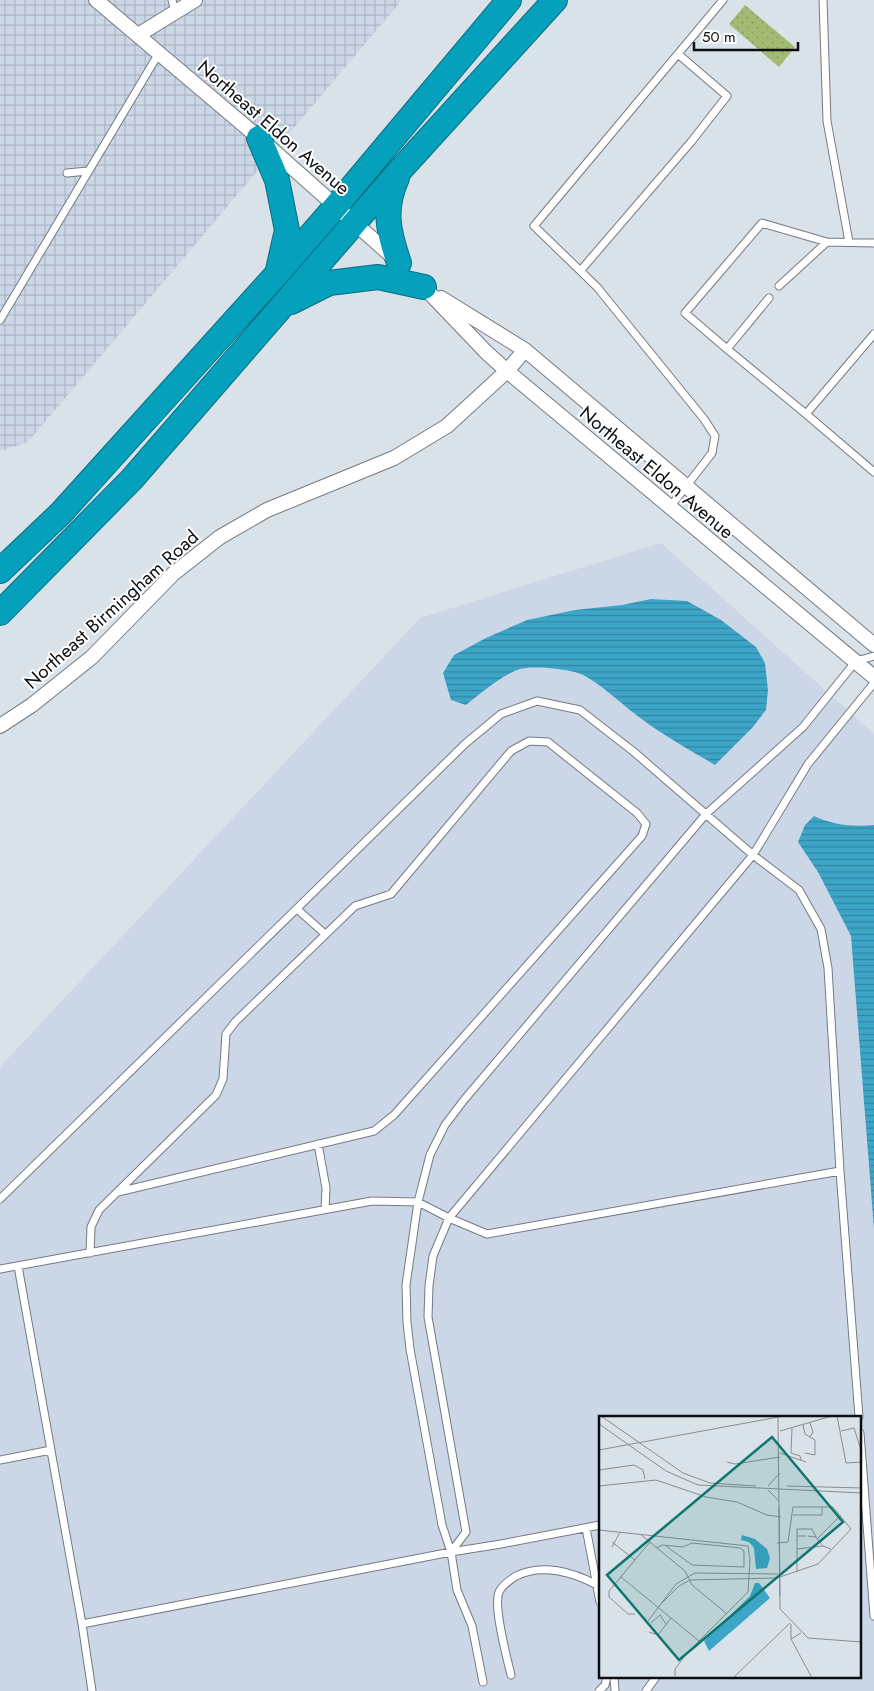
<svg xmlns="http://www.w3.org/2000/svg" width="874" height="1691" font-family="Jost,sans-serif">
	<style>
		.built { fill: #cbd7e6; fill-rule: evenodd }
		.industrial { fill: url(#industrial-grid) }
		.park { fill: url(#park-dots) }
		.water { fill: url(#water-rules) }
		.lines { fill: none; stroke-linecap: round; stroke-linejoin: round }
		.lane-casing { stroke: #747a82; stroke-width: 9 }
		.street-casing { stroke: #747a82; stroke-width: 16 }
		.highway-casing { stroke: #076e80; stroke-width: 26 }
		.lane { stroke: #fff; stroke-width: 7 }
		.street { stroke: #fff; stroke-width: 14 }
		.highway { stroke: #05a1bc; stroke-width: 24 }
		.labels { text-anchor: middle; stroke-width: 4; stroke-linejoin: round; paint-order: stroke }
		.street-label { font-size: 19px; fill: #0c0f12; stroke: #fff }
		.inset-road { fill: none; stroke: #878d93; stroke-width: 1 }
		.view { fill: #0f766e; fill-opacity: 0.15; stroke: #0f766e; stroke-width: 2.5 }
		.inset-edge { fill: none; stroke: #0c0f12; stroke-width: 2.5 }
	</style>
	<defs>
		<pattern id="industrial-grid" width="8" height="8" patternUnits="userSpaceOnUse" patternTransform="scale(1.25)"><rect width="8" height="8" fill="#cbd7e6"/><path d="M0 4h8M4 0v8" fill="none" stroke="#adb7c4"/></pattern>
		<pattern id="park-dots" width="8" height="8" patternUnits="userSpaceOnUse" patternTransform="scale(1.25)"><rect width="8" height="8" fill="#a2bb72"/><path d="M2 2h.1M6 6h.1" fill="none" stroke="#8aa062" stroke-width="1.8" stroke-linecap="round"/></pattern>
		<pattern id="water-rules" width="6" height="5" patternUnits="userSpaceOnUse" patternTransform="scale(1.25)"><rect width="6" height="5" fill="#3da5c7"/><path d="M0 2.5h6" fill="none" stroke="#3285a0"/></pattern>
	</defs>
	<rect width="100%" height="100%" fill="#d9e1e9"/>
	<path class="built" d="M661,543L874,734V1691H0V1067L420,618ZM600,1417H860V1677H600Z"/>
	<path class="industrial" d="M0,0H402L28,442L0,451Z"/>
	<path class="park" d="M745,5L795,47L779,67L729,24Z"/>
	<path class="water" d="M651,599L687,601L721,620L756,647L765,663L768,690L766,710L753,727L715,765C688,749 659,733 635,714C618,701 602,685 583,675C573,669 531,665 520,669C502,675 481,693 466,705L451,700L443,673L454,655L486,638L527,620L575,610L622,605Z
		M814,816C833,825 853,827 874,825V1229L851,936L818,872L798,842L805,825Z"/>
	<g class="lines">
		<g class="lane-casing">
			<path id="lane" d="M172,0L175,12
				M823,0L827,121L849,242
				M67,173L88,171
				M581,270L691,142L727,96L678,54
				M779,286L827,242L874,243
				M769,298L727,349L806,414
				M0,320L159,53
				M874,334L806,414L874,472
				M727,349L685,313L762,223L827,242
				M670,507L712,453L715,436L704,419L597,287L534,226L723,0
				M297,909L325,934
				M318,1144L326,1188L325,1209
				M0,1199L466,743L501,714L537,701L580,710L634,752L753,855L799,890L821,929L828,968L840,1171L859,1417
				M90,1253L91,1227L99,1210L216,1095L223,1079L226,1034L236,1021L355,906L391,894L511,751L529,741L548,742L637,813L646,824L642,836L394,1115L374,1131L118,1192
				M18,1266L82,1624L92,1691
				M0,1269L372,1201L418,1202L449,1218L487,1234L840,1171
				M860,1433L874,1616
				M0,1460L51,1450
				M586,1528L600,1602
				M451,1552L466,1532L428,1317L429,1286L433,1256L449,1218L753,855L808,764L874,683
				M82,1624L451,1552L501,1544L600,1525
				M511,1675C507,1658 493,1607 499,1592C502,1585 510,1580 516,1576C542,1563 573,1572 597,1585
				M614,1677L615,1691
				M483,1682L472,1626L457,1590L451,1552L442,1525L410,1349L407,1322L406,1285L418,1202L430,1155L445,1125L464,1100L706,814L803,727L856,661L874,656
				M599,1691L605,1685L607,1677
				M646,1691L656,1677"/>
		</g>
		<g class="street-casing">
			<path id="street" d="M96,0L259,138L394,258
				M138,35L195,0
				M420,283L486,352L507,371L874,677
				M441,298L525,350L874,645
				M0,726L32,705L92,657L173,574L220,537L267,510L394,458L447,426L507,371L525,350"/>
		</g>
		<g class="highway-casing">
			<path id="highway" d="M259,138L277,180L287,230L278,270
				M397,178C383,209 388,231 399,263
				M291,302L329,283L378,277L424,287
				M0,571L61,513L277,274L336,206L509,0
				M0,613L132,479L402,168L555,0"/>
		</g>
		<use href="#lane" class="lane"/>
		<use href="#street" class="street"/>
		<use href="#highway" class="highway"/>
	</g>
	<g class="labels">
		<g class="street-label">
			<text transform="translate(274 127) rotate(41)" y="7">Northeast Eldon Avenue</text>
			<text transform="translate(657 472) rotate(40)" y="7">Northeast Eldon Avenue</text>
			<text transform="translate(111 609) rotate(-42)" y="7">Northeast Birmingham Road</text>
		</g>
	</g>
	<g transform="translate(599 1416)">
		<rect width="262" height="262" fill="#d9e1e9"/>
		<path d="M143,119L156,123L168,133L171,142L168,152L157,153L155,132L150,126L142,124ZM156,167H160L171,182L110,235L105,225L151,180Z" fill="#3da5c7"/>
		<path class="inset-road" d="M2,0L84,57L111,67L157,70M238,0L247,47L263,46M179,2L181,193L209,222L263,226M0,8L67,55L99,69L263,77M204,9L206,18L216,24V39L206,37M193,12L192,37L201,40L202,44M181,15L233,0M242,15L255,12L263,37M211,21L214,16L211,7M0,34L185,0M181,37L207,46M128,46L136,48L181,41M0,54L35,49L44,54L46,63M0,70L57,64L107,81L138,86L168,99L182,101M169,70L181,57M188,70L263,72M169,74L180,85M180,91L181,180M194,99H223V91M0,114L149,130L151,144L149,176L88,237L76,253V260M41,118L86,155L93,169L128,198M198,120V113H213L217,121M209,120L217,121L224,130M218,123L242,99M13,126L36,144M13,131L21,116M58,132L63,129L84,131L93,127L141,132L145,135V151L93,149L67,130M198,133V120H207M198,156V133L224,130L232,133M22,161L100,225M59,191L80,170L91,164L178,162L219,148L252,113L234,91H194L189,126L178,127M36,198H29L10,181V175L51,126M49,205L77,168L96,157L179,158M52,207L61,199L67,208M192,208V223L202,217M50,216L59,219L72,202M192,223L213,262M134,262L191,207"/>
		<path class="view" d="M173,21L244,106L80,244L8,159Z"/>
		<rect width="262" height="262" class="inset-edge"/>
	</g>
	<path d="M694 42v8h104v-8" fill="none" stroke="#0c0f12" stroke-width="2.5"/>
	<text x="702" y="42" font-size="15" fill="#0c0f12" stroke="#ffffff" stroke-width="4" paint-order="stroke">50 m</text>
</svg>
